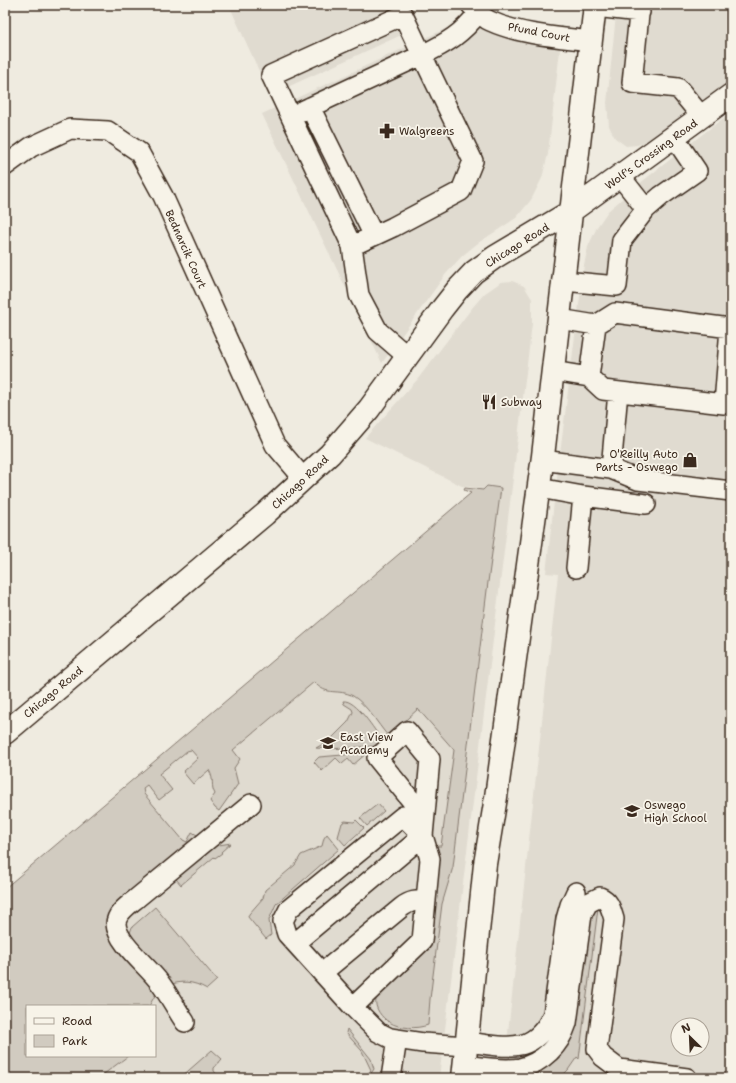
<svg xmlns="http://www.w3.org/2000/svg" width="736" height="1083" font-family="'Shantell Sans',sans-serif">
	<style>
		.built { fill: #e0dbd0; fill-rule: evenodd }
		.green { fill: #d1cbc0; stroke: #867a6f }
		.lines { fill: none; stroke-linecap: round; stroke-linejoin: round }
		.minor-casing { stroke: #3b2a1e; stroke-width: 22 }
		.major-casing { stroke: #3b2a1e; stroke-width: 25 }
		.minor { stroke: #f7f3e8; stroke-width: 19 }
		.major { stroke: #f7f3e8; stroke-width: 22 }
		.labels { text-anchor: middle; stroke-width: 3.5; stroke-linejoin: round; paint-order: stroke }
		.street-label { font-size: 11px; fill: #3b2a1e; stroke: #f7f3e8 }
		.poi-label { font-size: 11px; fill: #3b2a1e; stroke: #f7f3e8; text-anchor: start }
	</style>
	<rect width="100%" height="100%" fill="#efebe0"/>
	<filter id="ink" filterUnits="userSpaceOnUse"><feTurbulence type="fractalNoise" baseFrequency=".025" numOctaves="2"/><feDisplacementMap in="SourceGraphic" scale="8" xChannelSelector="R" yChannelSelector="G"/><feConvolveMatrix kernelMatrix="1 2 1 2 8 2 1 2 1" color-interpolation-filters="sRGB"/></filter>
	<g filter="url(#ink)">
		<path class="built" d="M229,5H424L403,15L410,31L270,95Z
			M617,5H731V80L684,113L656,136L638,145L626,146L615,138L609,126L607,103Z
			M475,15L561,41L548,154L542,178L531,200L516,218L478,243L462,256L445,275L382,363L262,114Z
			M731,112V1078H503L558,574L546,573L555,493L584,265L588,247L597,227L608,211L644,180ZM678,1025H702V1049H678Z
			M512,281L524,286L532,299V324L439,1078H5V888L475,489L487,490L462,486L365,438L417,380L472,308L484,294L501,282ZM27,1006H155V1056H27Z"/>
		<path class="green" d="M487,486L501,488L488,582L453,867L442,904L430,999L428,1025C417,1029 400,1029 389,1022C382,1018 374,1008 376,999C379,987 418,957 429,947L437,890L436,856L431,846H441L454,750L418,709L388,736C377,723 367,705 353,696C338,688 327,697 314,682L233,750L240,759L234,768L238,784L219,811L215,808L210,801L215,794C210,785 215,781 209,770L193,784L183,772L198,758L191,750L187,751L159,774L172,790L159,800L147,785L143,788L144,794L183,840L187,842L192,832L197,835L198,838L116,908L157,992L149,1006H27V1056H128L104,1074L107,1078H5V888L471,493L464,490L465,488L483,490Z
			M343,701C356,699 375,731 382,740L375,746L329,749L316,748L330,740L348,722L353,712L352,709L344,704Z
			M367,753L353,765L348,759L342,764L336,758L322,771L314,762L319,757Z
			M378,804L384,811L367,826L360,818Z
			M356,820L364,828L345,845L338,837L342,823L345,821L354,822Z
			M327,834L339,849L276,904L269,920L271,935L266,939L248,917L249,914L263,898L265,890L295,865L301,855L322,846L324,838Z
			M231,843L221,852L222,853L215,858L214,857L181,885L172,874L213,846Z
			M155,907L217,980L207,989C193,981 181,980 166,986L128,939L132,927Z
			M596,908H598L579,1059L577,1057L568,1070L560,1078H505L541,1071L559,1058L569,1045L574,1024L589,917Z
			M347,1029L371,1059L374,1069L370,1075L368,1073L371,1070L362,1051L346,1033Z
			M212,1050L222,1059L214,1068V1071L219,1077L180,1078Z"/>
		<g class="lines">
			<g class="minor-casing">
				<path id="minor" d="M471,5C476,10 483,18 490,21C521,35 557,37 591,41
					M640,5L632,83L678,88L702,117
					M595,7L640,12
					M310,107L374,236
					M291,116L422,55L403,15L271,75L352,246L359,295L378,331L408,357
					M5,166L31,147L70,129L108,131L139,152L163,196L275,445L304,479
					M620,176L646,209
					M352,246L393,227L461,191L473,161L422,55C447,43 462,34 479,12
					M564,281L617,286L622,240L646,209L661,196L697,171L674,137
					M553,371L589,377L603,390L724,404L730,328L615,313L596,325L559,319
					M589,377L596,325
					M542,460L611,469L638,480L731,491
					M611,469L617,403
					M539,488L583,496L646,504
					M576,568L583,496
					M295,943L423,836L430,759L407,731L377,758L424,816
					M322,973L402,907C410,901 416,900 426,901
					M353,1007L422,941L430,859L423,836L403,816L289,909L283,921L287,934L353,1007L378,1032L390,1038L423,1043L466,1046
					M185,1022C176,1009 169,995 160,983C149,967 117,943 116,924C116,913 130,904 137,898L251,804
					M467,1042C504,1046 534,1057 553,1014L566,919L570,905L576,892
					M464,1065C482,1067 502,1071 520,1068C543,1063 560,1045 567,1023L582,914L588,903L600,897C610,901 611,910 614,919L597,1049L603,1057L619,1069L687,1078
					M391,1078L397,1039"/>
			</g>
			<g class="major-casing">
				<path id="major" d="M5,733L265,514L330,454L369,409L442,309L457,290L474,272L495,257L570,212L731,95
					M463,1078L485,864L496,797L543,456L595,5"/>
			</g>
			<use href="#minor" class="minor"/>
			<use href="#major" class="major"/>
		</g>
	</g>
	<defs>
		<g id="pharmacy-bare" transform="scale(1.2)"><path d="M-2-6h4v4h4v4h-4v4h-4v-4h-4v-4h4Z" fill="#3b2a1e" stroke="#f7f3e8" stroke-width="2.5" paint-order="stroke"/></g>
		<g id="restaurant-bare" transform="scale(1.2)"><path d="M-5-6h1v4h1v-4h1v4h1v-4h1v5L-1.5 .5V6h-2V.5L-5-1ZM5-6V6H3V1.5H1.5Q1.5-4 5-6Z" fill="#3b2a1e" stroke="#f7f3e8" stroke-width="2.5" paint-order="stroke"/></g>
		<g id="shop-bare" transform="scale(1.2)"><path d="M-5-2.5h2.3a2.7 3.5 0 0 1 5.4 0H5L5.5 6h-11ZM-1.5-2.5h3a1.5 2.3 0 0 0-3 0Z" fill="#3b2a1e" stroke="#f7f3e8" stroke-width="2.5" paint-order="stroke"/></g>
		<g id="school-bare" transform="scale(1.2)"><path d="M0-5L7-2L0 1L-7-2ZM-4 1L0 2.5L4 1V4Q0 6-4 4Z" fill="#3b2a1e" stroke="#f7f3e8" stroke-width="2.5" paint-order="stroke"/></g>
	</defs>
	<g fill-rule="evenodd">
		<use href="#pharmacy-bare" x="387" y="131"/>
		<use href="#restaurant-bare" x="489" y="402"/>
		<use href="#shop-bare" x="690" y="460"/>
		<use href="#school-bare" x="328" y="743"/>
		<use href="#school-bare" x="632" y="811"/>
	</g>
	<g class="labels">
		<g class="street-label">
			<text transform="translate(539 32) rotate(11)" y="4">Pfund Court</text>
			<text transform="translate(651 154) rotate(-36)" y="4">Wolf's Crossing Road</text>
			<text transform="translate(517 245) rotate(-32)" y="4">Chicago Road</text>
			<text transform="translate(186 249) rotate(66)" y="4">Bednarcik Court</text>
			<text transform="translate(300 482) rotate(-43)" y="4">Chicago Road</text>
			<text transform="translate(53 692) rotate(-40)" y="4">Chicago Road</text>
		</g>
		<g class="poi-label">
			<text x="399" y="135">Walgreens</text>
			<text x="501" y="406">Subway</text>
			<text x="678" y="458" text-anchor="end">O'Reilly Auto<tspan x="678" dy="13">Parts - Oswego</tspan></text>
			<text x="340" y="741">East View<tspan x="340" dy="13">Academy</tspan></text>
			<text x="644" y="809">Oswego<tspan x="644" dy="13">High School</tspan></text>
		</g>
	</g>
	<rect width="736" height="1083" fill="none" stroke="#f7f3e8" stroke-width="20"/>
	<rect x="10" y="10" width="716" height="1063" fill="none" stroke="#3b2a1e" stroke-width="1.5" filter="url(#ink)"/>
	<rect x="26" y="1005" width="130" height="52" fill="#f7f3e8" stroke="#aca397"/>
	<rect x="34" y="1018" width="20" height="6" fill="#f7f3e8" stroke="#aca397"/>
	<text x="62" y="1025" font-size="12" fill="#3b2a1e">Road</text>
	<rect x="34" y="1035" width="20" height="12" fill="#d1cbc0" stroke="#aca397"/>
	<text x="62" y="1045" font-size="12" fill="#3b2a1e">Park</text>
	<g transform="translate(690 1037) rotate(336)"><circle r="19" fill="#f7f3e8" stroke="#aca397"/>
	<path d="M0-3L7 15L0 10L-7 15Z" fill="#3b2a1e"/>
	<text y="-6" font-size="11" font-weight="bold" text-anchor="middle" fill="#3b2a1e">N</text>
	</g>
</svg>
